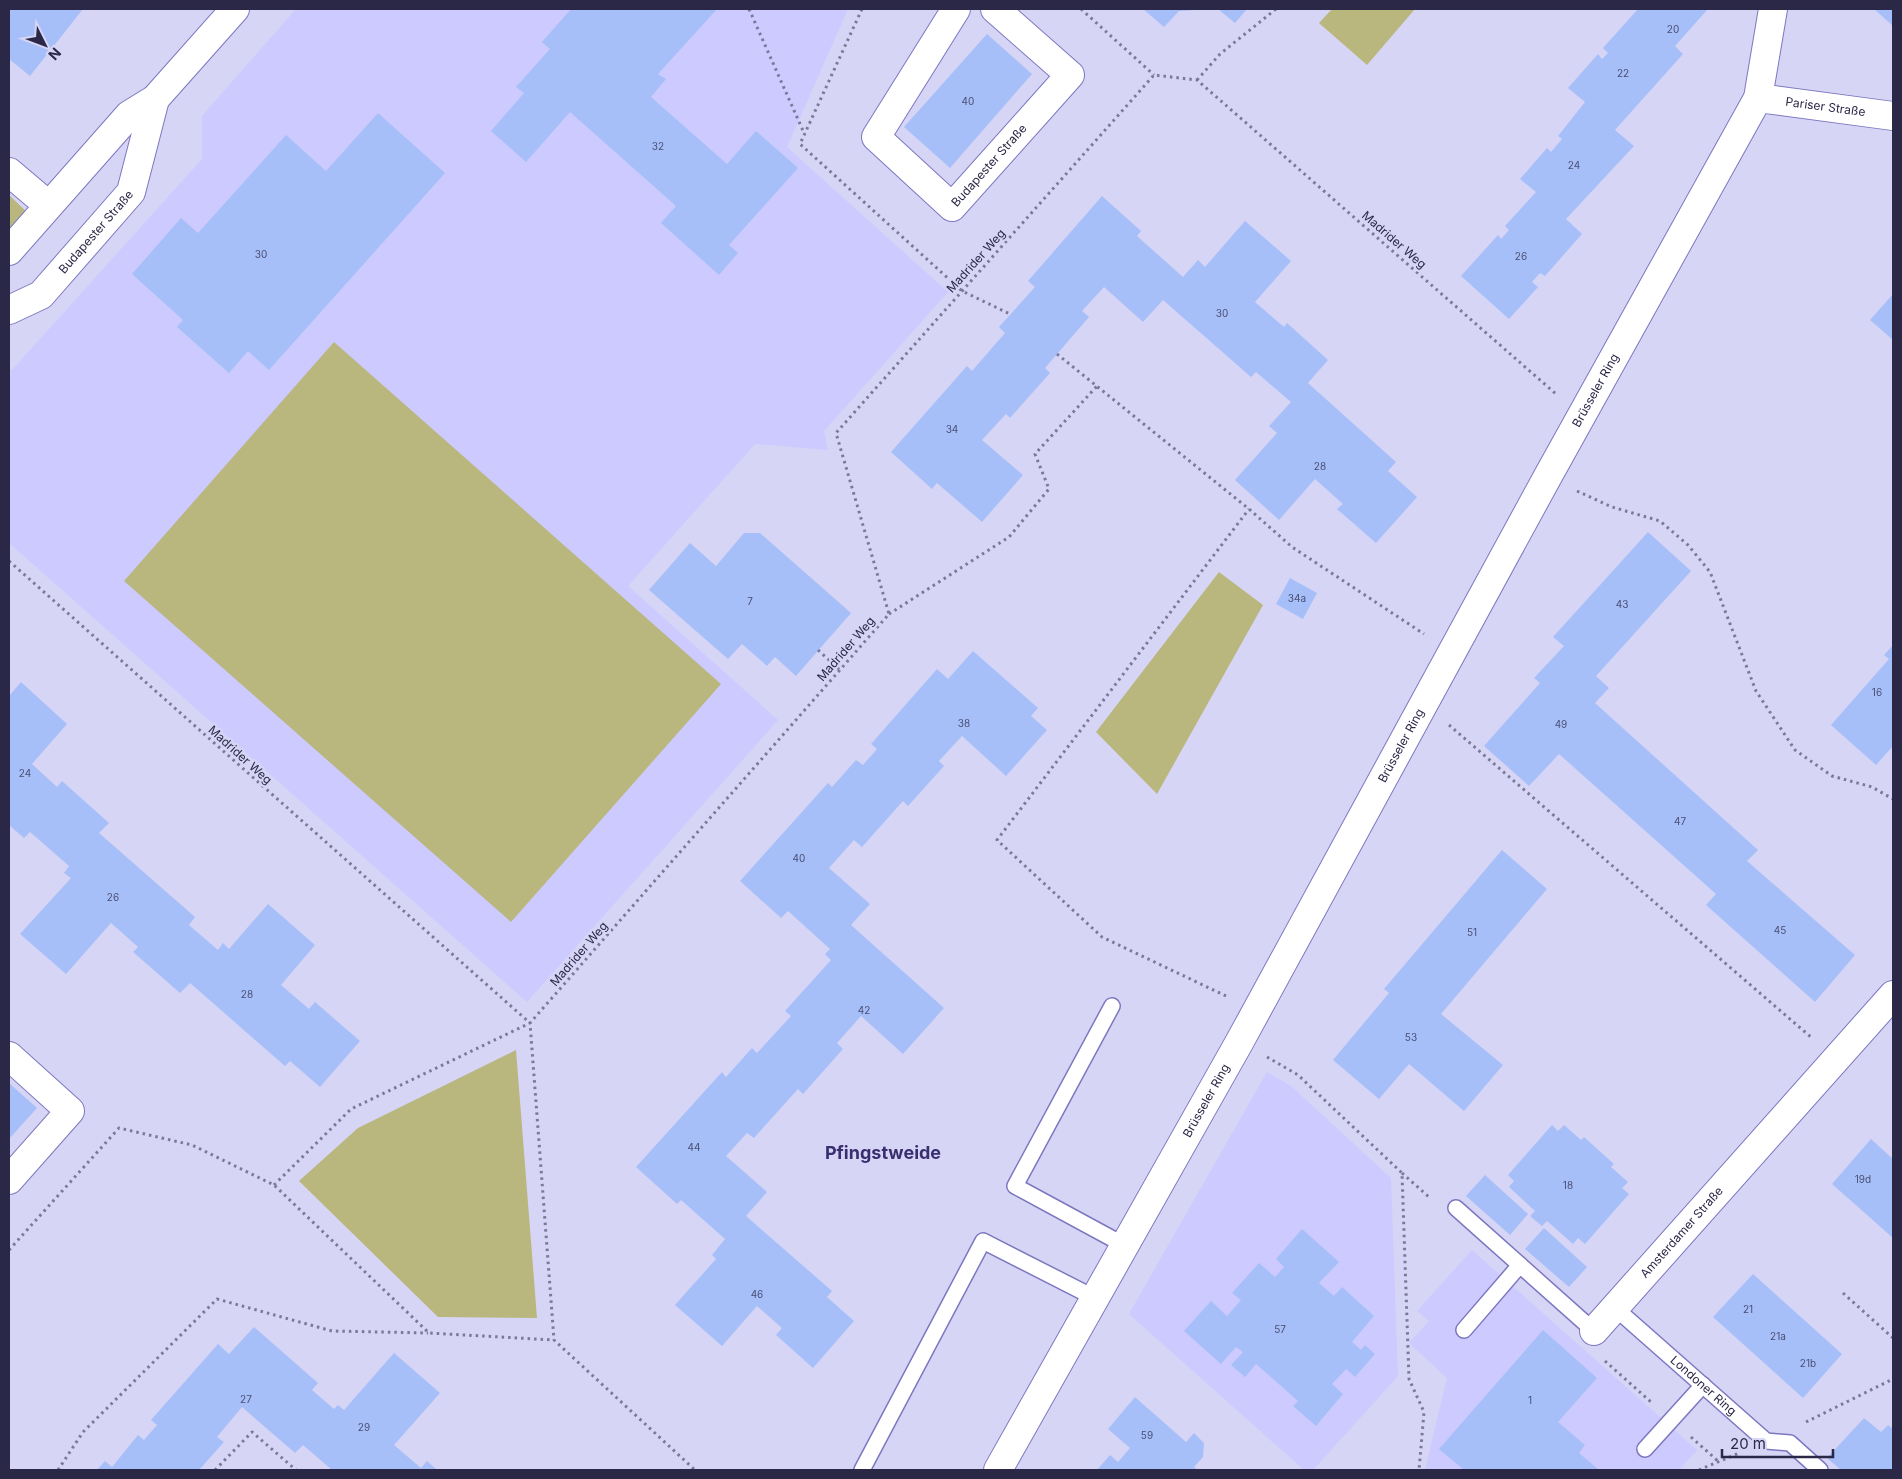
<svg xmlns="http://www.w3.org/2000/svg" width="1902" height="1479" font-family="Inter,sans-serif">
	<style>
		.built { fill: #cccafe }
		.green { fill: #b9b77d }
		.building { fill: #a7bff9 }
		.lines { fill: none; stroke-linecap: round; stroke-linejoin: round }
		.service-casing { stroke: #7d77c0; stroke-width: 18 }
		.minor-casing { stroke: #7d77c0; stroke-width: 30 }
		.path { stroke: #7b7998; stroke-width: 3; stroke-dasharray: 2.5 4; stroke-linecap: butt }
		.service { stroke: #fff; stroke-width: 15 }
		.minor { stroke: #fff; stroke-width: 28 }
		.labels { text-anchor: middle; stroke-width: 4.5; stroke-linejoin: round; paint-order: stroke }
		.number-label { font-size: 10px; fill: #4a4e74 }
		.street-label { font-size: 12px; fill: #2b2847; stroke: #d6d5f5 }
		.district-label { font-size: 18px; font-weight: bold; fill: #392e6f; stroke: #d6d5f5 }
	</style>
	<rect width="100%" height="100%" fill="#d6d5f5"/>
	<path class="built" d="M296,9H848L787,147L948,292L824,431L828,450L755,444L628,586L778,720L527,1002L9,543V370H12L202,159V116Z
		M1267,1072L1291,1086L1391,1178L1398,1376L1313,1470H1304L1129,1314Z
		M1472,1250L1697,1450L1679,1470H1425L1447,1378L1409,1343L1429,1321L1417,1311Z"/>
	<path class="green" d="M1332,9H1415L1367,65L1319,23Z
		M9,195L30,215L9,238Z
		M334,342L721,684L511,922L124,581Z
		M1219,572L1263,605L1157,794L1096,732Z
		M516,1050L537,1318L438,1317L299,1181L358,1128Z"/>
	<path class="building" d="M9,9H83L30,76L9,59Z
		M571,9H717L658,74L666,79L651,97L727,164L756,131L798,168L729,245L738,253L719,275L661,223L676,206L570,112L526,162L491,131L524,93L516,87L550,49L542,42Z
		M1143,9H1197V10L1179,11L1164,27Z
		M1218,9H1247L1235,23Z
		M1638,9H1708L1675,46L1683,54L1615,130L1634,146L1566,219L1582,234L1545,276L1540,273L1532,282L1538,287L1509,319L1461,276L1498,235L1501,239L1509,230L1505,226L1536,192L1520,179L1547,148L1551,152L1562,139L1558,136L1585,102L1568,88L1598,54L1602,59L1608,53L1603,48Z
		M1874,9H1893V26Z
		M987,34L1032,74L950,168L904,127Z
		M378,113L445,173L269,370L248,351L229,373L177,327L183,320L132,274L181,218L198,233L286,135L326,171Z
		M1102,196L1141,231L1137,236L1183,277L1198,260L1205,267L1245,221L1291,261L1255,302L1284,327L1287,323L1328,360L1308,383L1396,462L1388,471L1417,497L1376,543L1337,509L1343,504L1315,479L1279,520L1235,480L1277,433L1269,426L1291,402L1256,372L1251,377L1163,300L1143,322L1104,287L1082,311L1089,317L1045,368L1050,373L1010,418L1006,414L982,440L1023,475L982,522L937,483L932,489L891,452L967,366L972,371L1005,333L999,327L1035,287L1028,281Z
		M1893,294V340L1870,320Z
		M1648,532L1691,571L1596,676L1609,688L1595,703L1758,850L1747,861L1855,955L1815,1002L1706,905L1716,894L1559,754L1529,786L1484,746L1540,683L1534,678L1564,646L1553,637Z
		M744,533H760L851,613L796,676L775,657L767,666L742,644L728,659L649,590L690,543L716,566Z
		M1290,578L1317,593L1303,619L1276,604Z
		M1893,645V746L1876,765L1831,725L1889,659L1884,655Z
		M973,651L1038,708L1031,716L1047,730L1006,776L962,736L939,761L944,766L908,806L903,801L862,847L854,840L829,868L870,904L851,925L944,1008L903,1054L861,1016L837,1043L843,1049L803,1094L798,1089L754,1138L747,1133L726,1156L767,1192L746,1216L832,1291L827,1297L854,1321L813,1368L776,1335L782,1328L757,1306L722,1346L675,1305L716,1259L712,1255L725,1239L681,1200L677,1204L636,1167L722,1072L726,1077L752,1048L757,1053L791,1016L785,1011L831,960L825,954L830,949L788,911L781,918L740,881L828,783L832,787L856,760L863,765L877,749L871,744L937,669L948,679Z
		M21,682L67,724L32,764L57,787L62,781L109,823L99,833L195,917L189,925L218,950L223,943L229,949L268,904L315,945L281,985L309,1009L315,1002L360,1041L320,1087L290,1061L285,1066L190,983L180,993L133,952L138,947L111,923L66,974L20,934L71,878L64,873L69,866L30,832L24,838L9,825V696Z
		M1502,850L1547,889L1441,1014L1503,1065L1464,1111L1409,1064L1379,1099L1333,1060L1389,993L1384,989Z
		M9,1083L37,1108L9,1139Z
		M1552,1125L1558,1131L1564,1125L1581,1140L1584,1137L1614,1164L1611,1167L1628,1182L1622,1188L1629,1194L1585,1244L1578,1238L1573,1244L1547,1221L1542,1226L1530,1216L1535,1211L1509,1187L1514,1181L1508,1175Z
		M1871,1139L1893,1159V1238L1832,1184Z
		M1485,1175L1528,1214L1510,1235L1466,1196Z
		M1544,1228L1587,1267L1569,1287L1525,1249Z
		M1302,1229L1339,1262L1319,1283L1334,1296L1342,1287L1374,1316L1352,1342L1361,1350L1365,1345L1375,1354L1355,1377L1346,1369L1332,1384L1343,1394L1316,1426L1293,1406L1298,1401L1256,1364L1245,1377L1231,1365L1243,1352L1236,1347L1221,1364L1184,1331L1211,1301L1227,1316L1241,1300L1232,1293L1259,1263L1275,1277L1284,1267L1276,1259Z
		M1753,1274L1842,1354L1803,1398L1713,1317Z
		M254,1327L318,1383L312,1390L334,1409L338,1405L344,1410L394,1353L440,1393L394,1445L421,1468L427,1461L437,1470H332L303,1445L295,1453L242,1407L217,1437L224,1442L199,1470H97L105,1461L112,1467L138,1435L144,1440L157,1425L151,1420L218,1344L229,1354Z
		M1543,1330L1597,1378L1558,1422L1585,1445L1579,1453L1599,1470H1464L1439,1449Z
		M1135,1397L1186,1442L1194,1433L1204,1443L1203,1457L1194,1467L1198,1470H1097L1110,1455L1118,1462L1130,1448L1108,1429Z
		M1864,1418L1881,1432L1888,1425L1893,1429V1470H1841L1827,1458Z"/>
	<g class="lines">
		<g class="service-casing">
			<g id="service">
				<path d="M1112,1006L1015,1186L1124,1245"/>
				<path d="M1456,1208L1594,1331"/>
				<path id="s1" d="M1614,1307L1766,1441L1790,1443L1820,1470"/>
				<path d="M1464,1330L1520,1265"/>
				<path d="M1645,1449L1703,1385"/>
				<path d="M862,1470L983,1241L1095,1298"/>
			</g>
		</g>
		<g class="minor-casing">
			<g id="minor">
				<path id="s2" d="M956,9L876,137L952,207L1070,75L995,9"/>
				<path id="s3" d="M1758,98L1893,116"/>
				<path d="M9,172L48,205"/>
				<path d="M9,251L129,115L155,99L235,9"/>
				<path id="s4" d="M9,310L41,295L131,192L155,99"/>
				<path d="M9,1056L70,1111L9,1180"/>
				<path id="s5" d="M1594,1331L1893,995"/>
				<path id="s6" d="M998,1470L1240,1041L1548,476L1758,98L1773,9"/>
			</g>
		</g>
		<path class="path" d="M749,9L804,133
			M862,9L800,144L962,291L1010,314
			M1081,9L1154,75
			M1197,80L1220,54L1276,9
			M1057,354L1249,509L1292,547L1424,634
			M1577,491L1612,507L1660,521L1688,545L1710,572L1756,691L1795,750L1832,776L1872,787L1893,799
			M9,561L530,1023L889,614L836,433L1154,75L1197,80L1556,394
			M889,614L1009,537L1049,489L1035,454L1097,386
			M818,650L840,670
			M1449,725L1812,1038
			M1226,996L1102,937L997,840L1249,509
			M1267,1057L1298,1075L1402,1173L1409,1379L1424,1412L1419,1470
			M1402,1173L1430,1198
			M274,1185L351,1109L530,1023L554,1340L695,1470
			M9,1250L119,1128L192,1145L274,1185L429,1333L554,1340
			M1843,1293L1893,1338
			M1605,1361L1651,1402
			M1806,1422L1893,1379
			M1691,1437L1719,1462
			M58,1470L83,1432L217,1299L332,1331L428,1333
			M215,1470L252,1432L296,1470
			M1699,1470L1739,1453"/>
		<use href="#service" class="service"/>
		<use href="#minor" class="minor"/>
	</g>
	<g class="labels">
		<g class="number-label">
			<text x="1673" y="33">20</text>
			<text x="1623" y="77">22</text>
			<text x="968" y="105">40</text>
			<text x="658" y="150">32</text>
			<text x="1574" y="169">24</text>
			<text x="261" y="258">30</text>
			<text x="1521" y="260">26</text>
			<text x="1222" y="317">30</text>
			<text x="952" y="433">34</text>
			<text x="1320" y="470">28</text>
			<text x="1297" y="602">34a</text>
			<text x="750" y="605">7</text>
			<text x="1622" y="608">43</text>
			<text x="1877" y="696">16</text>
			<text x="964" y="727">38</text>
			<text x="1561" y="728">49</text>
			<text x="25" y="777">24</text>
			<text x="1680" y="825">47</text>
			<text x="799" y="862">40</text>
			<text x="113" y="901">26</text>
			<text x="1780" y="934">45</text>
			<text x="1472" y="936">51</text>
			<text x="247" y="998">28</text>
			<text x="864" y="1014">42</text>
			<text x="1411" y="1041">53</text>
			<text x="694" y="1151">44</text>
			<text x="1863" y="1183">19d</text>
			<text x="1568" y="1189">18</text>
			<text x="757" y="1298">46</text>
			<text x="1748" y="1313">21</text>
			<text x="1280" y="1333">57</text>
			<text x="1778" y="1340">21a</text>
			<text x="1808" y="1367">21b</text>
			<text x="246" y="1403">27</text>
			<text x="1530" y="1404">1</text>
			<text x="364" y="1431">29</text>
			<text x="1147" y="1439">59</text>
		</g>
		<g class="street-label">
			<text dy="4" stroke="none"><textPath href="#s3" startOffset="68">Pariser Straße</textPath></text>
			<text dy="4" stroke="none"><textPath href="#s2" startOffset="310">Budapester Straße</textPath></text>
			<text dy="4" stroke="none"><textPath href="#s4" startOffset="119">Budapester Straße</textPath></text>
			<text transform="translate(1394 240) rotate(41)" y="4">Madrider Weg</text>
			<text transform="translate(976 261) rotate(-48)" y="4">Madrider Weg</text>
			<text dy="4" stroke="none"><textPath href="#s6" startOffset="1234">Brüsseler Ring</textPath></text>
			<text transform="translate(846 649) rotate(-49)" y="4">Madrider Weg</text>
			<text dy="4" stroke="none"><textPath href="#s6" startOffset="829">Brüsseler Ring</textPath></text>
			<text transform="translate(240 755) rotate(42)" y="4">Madrider Weg</text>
			<text transform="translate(579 954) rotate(-49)" y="4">Madrider Weg</text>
			<text dy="4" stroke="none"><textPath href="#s6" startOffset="424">Brüsseler Ring</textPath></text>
			<text dy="4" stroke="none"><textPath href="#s5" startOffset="132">Amsterdamer Straße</textPath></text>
			<text dy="4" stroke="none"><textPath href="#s1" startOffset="119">Londoner Ring</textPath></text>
		</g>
		<g class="district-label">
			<text x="883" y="1159">Pfingstweide</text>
		</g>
	</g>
	<rect width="1902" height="1479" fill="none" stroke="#2b2847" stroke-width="20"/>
	<g transform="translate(45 45) rotate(132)" stroke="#d6d5f5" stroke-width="4" paint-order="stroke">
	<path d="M0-4L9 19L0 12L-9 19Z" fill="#2b2847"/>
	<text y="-8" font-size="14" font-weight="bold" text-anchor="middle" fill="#2b2847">N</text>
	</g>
	<path d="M1722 1449v8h111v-8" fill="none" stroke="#2b2847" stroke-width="2.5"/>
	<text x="1730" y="1449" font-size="15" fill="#2b2847" stroke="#d6d5f5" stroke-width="4" paint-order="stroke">20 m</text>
</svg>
